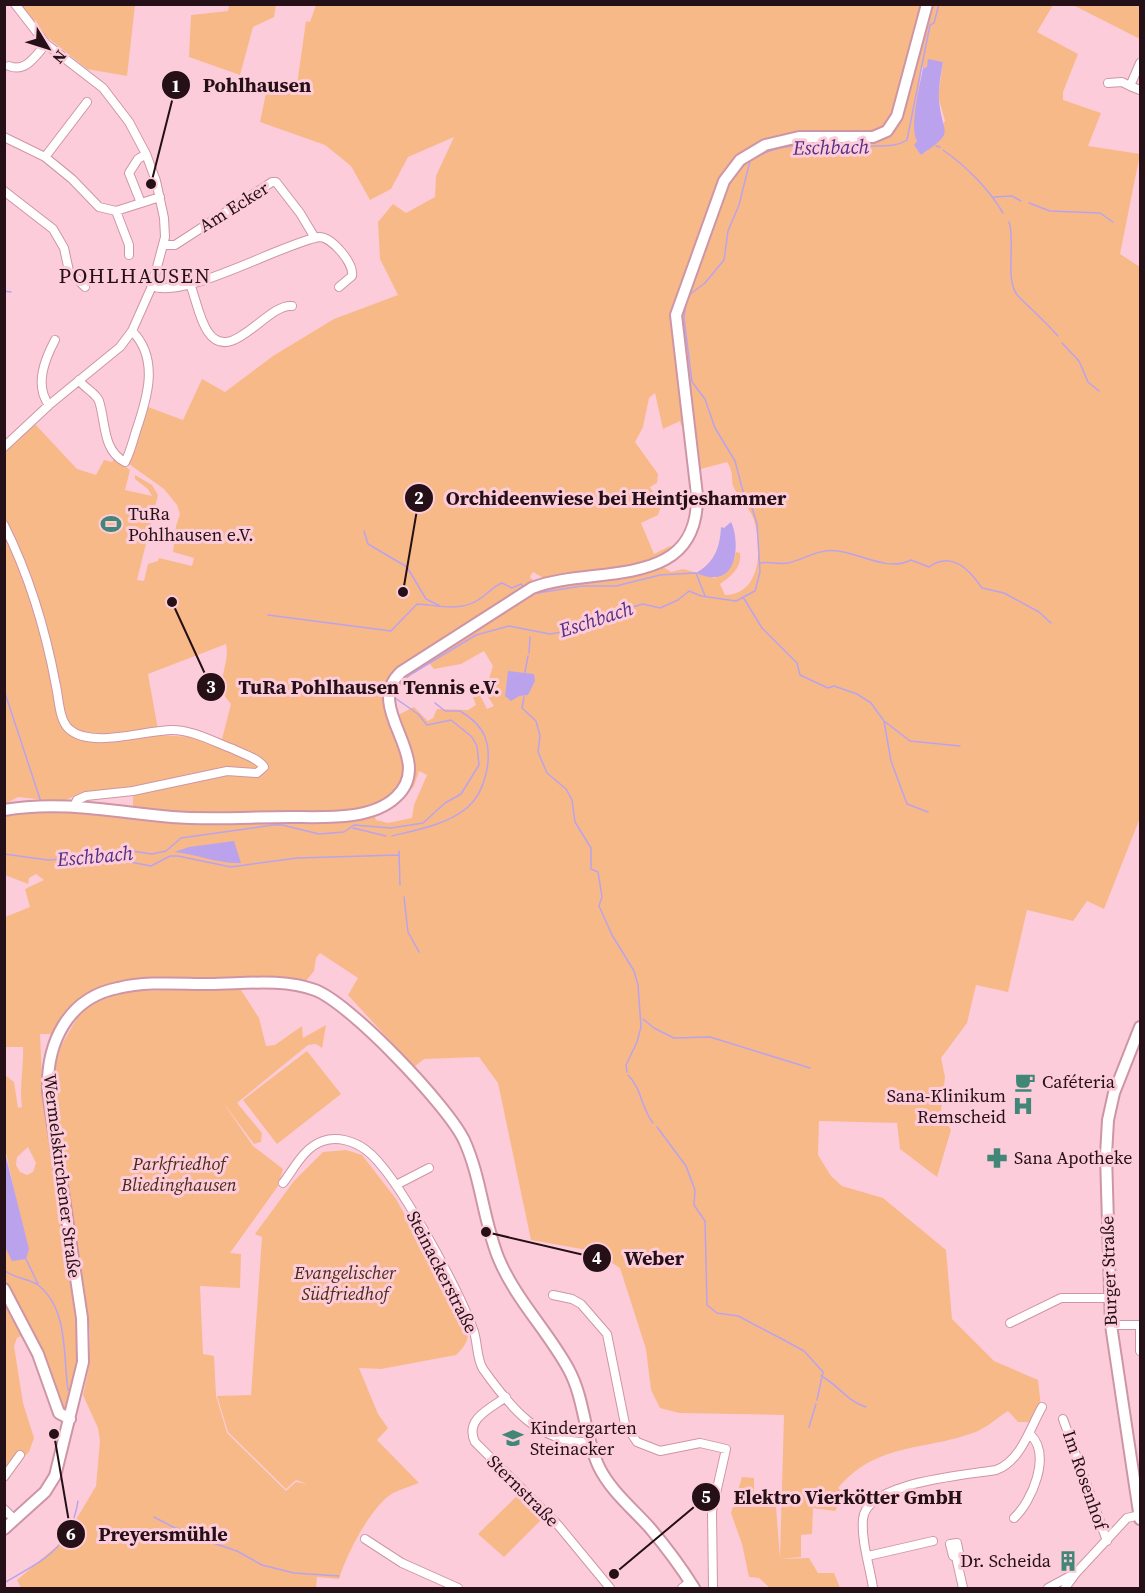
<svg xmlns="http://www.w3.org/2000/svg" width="1145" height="1593" font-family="'Source Serif 4',serif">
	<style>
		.green { fill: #f8b988; fill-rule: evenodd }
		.water { fill: #bba2ed }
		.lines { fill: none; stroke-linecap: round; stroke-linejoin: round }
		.stream { stroke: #bba2ed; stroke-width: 1.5 }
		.minor-casing { stroke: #ce95a6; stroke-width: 10 }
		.major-casing { stroke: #ce95a6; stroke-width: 14 }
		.minor { stroke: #fff; stroke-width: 8 }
		.major { stroke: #fff; stroke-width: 10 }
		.labels { text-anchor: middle; stroke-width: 6; stroke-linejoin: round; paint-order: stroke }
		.street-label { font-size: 18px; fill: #251017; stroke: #fdccda }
		.poi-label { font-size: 18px; fill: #251017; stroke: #fdccda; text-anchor: start }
		.park-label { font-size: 18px; font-style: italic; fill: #482c14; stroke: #fdccda }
		.water-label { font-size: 20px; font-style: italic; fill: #532f85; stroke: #fdccda }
		.quarter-label { font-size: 21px; letter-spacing: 1.5px; fill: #251017; stroke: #fdccda }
		.leader { fill: none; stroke: #251017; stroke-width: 2 }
		.callout-dot { fill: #251017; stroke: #fdccda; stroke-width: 2 }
		.mark-label { font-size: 18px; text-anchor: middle; font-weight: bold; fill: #fff }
		.callout-label { font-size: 20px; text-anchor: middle; font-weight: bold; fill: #251017; stroke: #fdccda; stroke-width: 6; stroke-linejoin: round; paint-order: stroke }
	</style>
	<rect width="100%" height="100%" fill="#fdccda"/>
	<path class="green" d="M20,5H135L127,76L87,69L42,33Z
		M229,5H276L274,17L253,27L240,75L189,57L191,15L228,11Z
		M316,5H924L896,108L888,123L871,134H812L737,159L677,303L686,426L681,425L680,421L663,429L655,393L649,398L643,427L635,442L658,474L657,483L650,487L661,506L658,515L641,523L654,554L670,546L673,551L642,566L545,579L533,572L530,577L536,584L406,665L385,706C391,726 406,748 405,770C405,783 393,797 382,802C355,815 317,813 288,814C236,815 185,814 133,810V795L130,787L80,794L61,802L18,797L5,804V452L34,423L77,469L96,475L104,460L112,462L115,458L130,470L125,490L152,496L148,489L135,479V475L152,485L158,495L137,580L144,581L148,564L158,561L159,558L192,566L194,558L173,552L176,526L180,514L177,505L164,489L129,464L148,407L183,420L202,379L225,392L273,356L334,319L398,295L380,259L378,222L393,204L406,213L435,197L436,176L454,137L408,157L391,189L370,200L351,166L325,145L260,122L266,93L296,92L306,21L310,22ZM226,644C231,667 211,684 231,704L222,739L159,735L148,674Z
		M930,5H1053L1037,32L1078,54L1063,92V100L1101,113L1088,146L1140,154L1120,254L1140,267V818L1104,909L1087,901L1073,921L1027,910L1008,992L976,985L967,1023L941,1058L945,1077L941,1111L951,1130L937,1177L900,1149L897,1123L819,1121L818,1155L831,1176L842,1186L883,1198L946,1250L952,1319L994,1361L1038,1380L1041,1407L1032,1422H1018L1008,1411C997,1418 985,1429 973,1433C922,1451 876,1443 838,1488L845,1494L835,1511L813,1508L812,1534L801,1535V1557L780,1559L809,1558L818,1573H834L840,1588H770L759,1578L749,1577L742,1544L731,1513L742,1477L754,1478V1502L776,1507L780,1558L784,1415L679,1413L660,1408L651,1390L646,1349L620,1268L593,1251L531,1240L498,1083L479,1057L424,1059L414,1067L348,995L358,978L320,953L316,958L314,971L305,982L148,980L78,1003L65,1015L53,1034H40L42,1079L79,1326V1359L67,1409L63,1410L36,1343L5,1283V1247L13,1261L16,1199L5,1148V1075L14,1082L18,1108L22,1107C19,1087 24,1067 23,1047H5V917L30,907L25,889L44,880L36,874L29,878L28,884L5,875V814L42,810L127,818L133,815L373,812L376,820L388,823L412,818L414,805L427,775L419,771L414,786L397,805L408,787L396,716L414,707L428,721L433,718L437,709L468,710L476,705L471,692L476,687L487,709L494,706L485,692L493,666L484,651L461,664L434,669L425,658L532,591L660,565L671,572L683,569L715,578L734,560L736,552L740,553C742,568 731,576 720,584L725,595C762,594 762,547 754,520C750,508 739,499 734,488C730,479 735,475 727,462L697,470L679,314L732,173L755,153L785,143L811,140L875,142L892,136L900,117ZM929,60L943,62L938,96L945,121L927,151L921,155C910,128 918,97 922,68L927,67ZM28,1147L36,1163L33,1172L27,1175L20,1172L16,1165L17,1157Z
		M1073,5H1140V39Z
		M235,989L241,990L259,1018L266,1046L275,1045L302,1026L303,1038L326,1025L322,1048L316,1044L308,1045L237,1103L262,1133L261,1142L254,1144L222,1101L253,1146L283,1169L278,1186L230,1253L241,1254L240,1288L200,1286L203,1354L214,1356L216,1396L227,1433L286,1491L296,1482L307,1484L296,1480L286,1489L228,1432L217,1396L251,1395L262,1237L255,1234L294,1181L323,1152L346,1150L362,1155L396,1199L467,1325C470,1338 466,1346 456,1355L381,1369L359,1368L378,1414L388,1428L377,1440L419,1483C411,1486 401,1489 393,1493C371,1506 346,1555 339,1579L317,1577L316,1588H21L17,1580L64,1540L96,1486L100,1441L98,1428L83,1395L89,1367L90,1332L56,1100L54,1069L62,1044L79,1015L92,1004L110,995L133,991Z
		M307,1051L341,1094L277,1144L243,1100Z
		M4,1294L25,1334L17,1338L14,1346L23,1403L34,1438L29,1452L5,1476Z
		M522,1491L545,1516L504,1557L478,1534Z"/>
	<path class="water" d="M928,59L943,62C941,74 938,88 939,100C942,136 957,130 921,155L914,145L917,141C909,128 920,84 923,68L927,67Z
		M731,522C739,538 739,577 714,577C708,578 702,575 696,573C715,562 720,547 721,527L724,528Z
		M508,671L534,674L535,681L528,695L519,696L511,701L505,696Z
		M234,841L241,863C217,864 197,854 174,852L189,847Z
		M4,1149L29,1249L26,1259L12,1261L5,1247Z"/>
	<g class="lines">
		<path class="stream" d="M936,146L940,147
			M943,150C966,166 989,189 1003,213
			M994,197L1012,196L1021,201
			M1029,203L1050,211L1100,213L1113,222
			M1009,222C1016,241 1004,280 1018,296C1031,309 1046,322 1058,336
			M4,291L11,292
			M689,295L705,283L724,260L728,231L739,205L750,161C787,135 834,149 876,146C887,146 898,146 907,140L930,25L934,23L939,4
			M1062,343L1079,361L1088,382L1099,391
			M364,531L368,544L407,567L426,599L440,606
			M760,563C770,561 778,565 788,563C805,559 820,548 838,551C861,554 889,572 911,560L929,567C952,551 969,569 982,588L1004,593L1039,612L1051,623
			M531,594L582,586H616L660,575L696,573L705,596
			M743,597L762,628L797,663L800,675L828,688L834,686L857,694L871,703L884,721L891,761L907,804L928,812
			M268,615L391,631L417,604C437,605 460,612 478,600C487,595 493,586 502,583L512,588L521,584L525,588
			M529,653L530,637
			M525,672L528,656
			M4,690L41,802
			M396,694L402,681L413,673L476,635L509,626L550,634L573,630L587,620L643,604L660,608L678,600L689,591L701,596L736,601L755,591L760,572L757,524L752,508L745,499L735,461L715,428L705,399L692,382L684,318L686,303
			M524,697L522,708L536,721L540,736L538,752L547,773L566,789L572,800L575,822L591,848V869L598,872L602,897L599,906L612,935L634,971L638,985L641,1027L637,1042L626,1065L627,1072
			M884,721L910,741L960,746
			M353,828L386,836
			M392,836C416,830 447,825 468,807C485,792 493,758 485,737C481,726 470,717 460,711H445L435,703
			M399,851L400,885
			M4,854L48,860L98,857L125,850L152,854L166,851L181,838L273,825H282L319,834L344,832L354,825L391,828L423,823L445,803L461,794L479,765L477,746L472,737L451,720L427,725L418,714L395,698
			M71,860L77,864L125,861L151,866L170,856H178L231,867L297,858L399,855
			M404,897L408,932L419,952
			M643,1019L654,1028L674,1038L710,1037L810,1068
			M628,1075C642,1089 641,1108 653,1123
			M657,1127L686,1166L695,1190L694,1205L705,1221L707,1305L717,1313L738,1316L782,1339L804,1351L823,1372L817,1400
			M26,1259L38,1284
			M4,1270C14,1279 29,1278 38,1285C69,1309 63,1358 68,1390
			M821,1376C839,1385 846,1401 866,1407
			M809,1427L816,1404
			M154,1517L175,1528L193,1531L201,1539L237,1551L262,1565L294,1573L339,1576
			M4,1583C43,1560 70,1550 78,1501"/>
		<g class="minor-casing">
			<path id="minor" d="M1140,63L1130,86L1140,90
				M9,66C26,73 36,55 46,44
				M1108,83L1122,82L1130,86
				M4,137L45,157L72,179L99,207L116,211L160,197
				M45,157L87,102
				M4,191L53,229L64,248L69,271L85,287
				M141,203L129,173L138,159L146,154
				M116,211L129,245V255
				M165,245H175L272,182H276L300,213L315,238
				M190,284C196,299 199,319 208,332C231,366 267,303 292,306
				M152,286C184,300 281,244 319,237C332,237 354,263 352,276L339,287
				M79,380C84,388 96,393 99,401C106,422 102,450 125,462C130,453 133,441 136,431C147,399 160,359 132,331
				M49,405C34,385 45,359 55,340
				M4,447L49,405L120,347L132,331L152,286L165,237L164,218L156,181L146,154L129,122L103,88L46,44L15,4
				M4,525C29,575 46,632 56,686C59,699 59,720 69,729C91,749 145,730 172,730C193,730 214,742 233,749C243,754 258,758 264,767L257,773L227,771L133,791L86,796L77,800L74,806
				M283,1183C294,1169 304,1147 323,1141C337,1136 354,1141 366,1150C397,1173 459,1290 473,1329C478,1341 476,1358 483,1369C510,1407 539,1444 590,1442
				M396,1185L429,1168
				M553,1295L572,1299L581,1304L607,1334L625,1424L637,1442L660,1451L700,1443L726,1449L712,1511L713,1588
				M1010,1323L1061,1298H1110
				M1111,1325H1140
				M1140,1325V1351
				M506,1397C491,1408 464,1419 475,1442L558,1525L610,1588
				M1063,1419L1107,1541
				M4,1477L20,1455
				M4,1509L15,1520
				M1014,1518C1032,1501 1052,1455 1030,1434
				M365,1539L402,1563L458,1588
				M868,1556L933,1541
				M956,1557L953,1556L950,1544L957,1543L959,1553L956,1557L963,1588
				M682,1588L690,1582
				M873,1588C870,1567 861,1541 863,1519C866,1482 968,1475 996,1470C1021,1461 1030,1428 1042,1407
				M1048,1588L1076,1573L1127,1518L1140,1515
				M1065,1588L1076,1573"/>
		</g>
		<g class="major-casing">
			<path id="major" d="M4,810C61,800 115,812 172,817C211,820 251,817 290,817C322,817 371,821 396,797C438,758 361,709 401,672L532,588C593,564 699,593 697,495L676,315L724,181L740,160L765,145L799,137H873L887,131L897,116L927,4
				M1140,1027L1114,1093L1108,1120L1106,1155L1111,1325L1140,1519
				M4,1289L38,1354L59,1413L70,1419
				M4,1529L45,1492L55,1476L83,1362L82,1318L48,1092C46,1044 67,998 118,988C147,981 179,984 209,984C243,984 282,978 315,990C350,1003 447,1105 464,1140C481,1177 483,1219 498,1257C515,1299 548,1331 569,1370C585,1400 584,1436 599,1467C610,1490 633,1509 650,1528C666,1547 681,1567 694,1588"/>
		</g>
		<use href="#minor" class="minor"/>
		<use href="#major" class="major"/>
	</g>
	<defs>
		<g id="stadium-bare" transform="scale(1.62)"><path d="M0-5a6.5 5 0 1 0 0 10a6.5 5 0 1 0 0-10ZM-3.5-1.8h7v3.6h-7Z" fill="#428678" stroke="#fdccda" stroke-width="2.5" paint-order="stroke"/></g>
		<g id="cafe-bare" transform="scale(1.62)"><path d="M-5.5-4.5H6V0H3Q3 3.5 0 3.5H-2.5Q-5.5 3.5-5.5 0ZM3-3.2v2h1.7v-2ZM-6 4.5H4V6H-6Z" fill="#428678" stroke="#fdccda" stroke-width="2.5" paint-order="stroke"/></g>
		<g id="hospital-bare" transform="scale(1.62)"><path d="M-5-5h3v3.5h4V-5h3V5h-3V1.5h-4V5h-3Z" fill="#428678" stroke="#fdccda" stroke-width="2.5" paint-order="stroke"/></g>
		<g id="pharmacy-bare" transform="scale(1.62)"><path d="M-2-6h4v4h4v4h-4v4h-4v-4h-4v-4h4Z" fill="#428678" stroke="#fdccda" stroke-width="2.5" paint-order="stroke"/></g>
		<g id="school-bare" transform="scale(1.62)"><path d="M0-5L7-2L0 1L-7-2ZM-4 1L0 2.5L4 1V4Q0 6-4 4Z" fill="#428678" stroke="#fdccda" stroke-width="2.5" paint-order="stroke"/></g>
		<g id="building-bare" transform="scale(1.62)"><path d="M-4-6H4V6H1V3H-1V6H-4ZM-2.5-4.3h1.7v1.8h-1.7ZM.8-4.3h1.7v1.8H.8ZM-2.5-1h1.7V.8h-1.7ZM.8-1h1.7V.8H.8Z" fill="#428678" stroke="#fdccda" stroke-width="2.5" paint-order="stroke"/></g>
	</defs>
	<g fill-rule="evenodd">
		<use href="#stadium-bare" x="111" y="524"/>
		<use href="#cafe-bare" x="1025" y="1082"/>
		<use href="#hospital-bare" x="1023" y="1106"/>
		<use href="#pharmacy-bare" x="997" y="1158"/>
		<use href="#school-bare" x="513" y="1438"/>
		<use href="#building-bare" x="1068" y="1561"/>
	</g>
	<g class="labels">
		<g class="street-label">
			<text transform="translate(234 207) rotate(-32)" y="6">Am Ecker</text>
			<text transform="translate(62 1176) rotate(83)" y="6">Wermelskirchener Straße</text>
			<text transform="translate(1109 1271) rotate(-92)" y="6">Burger Straße</text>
			<text transform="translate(442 1272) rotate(63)" y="6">Steinackerstraße</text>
			<text transform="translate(1085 1480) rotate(71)" y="6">Im Rosenhof</text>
			<text transform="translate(523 1491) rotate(45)" y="6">Sternstraße</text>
		</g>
		<g class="poi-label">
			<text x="128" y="520">TuRa<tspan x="128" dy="21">Pohlhausen e.V.</tspan></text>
			<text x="1042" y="1088">Caféteria</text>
			<text x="1006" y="1102" text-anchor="end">Sana-Klinikum<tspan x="1006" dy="21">Remscheid</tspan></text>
			<text x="1014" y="1164">Sana Apotheke</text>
			<text x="530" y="1434">Kindergarten<tspan x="530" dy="21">Steinacker</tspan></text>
			<text x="1051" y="1567" text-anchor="end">Dr. Scheida</text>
		</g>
		<g class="park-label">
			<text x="179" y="1170">Parkfriedhof<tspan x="179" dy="21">Bliedinghausen</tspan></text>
			<text x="345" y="1279">Evangelischer<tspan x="345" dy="21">Südfriedhof</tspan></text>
		</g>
		<g class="water-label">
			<text transform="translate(831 147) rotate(-1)" y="7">Eschbach</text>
			<text transform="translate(596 619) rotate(-18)" y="7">Eschbach</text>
			<text transform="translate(95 856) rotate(-5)" y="7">Eschbach</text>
		</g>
		<g class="quarter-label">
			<text x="135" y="283">POHLHAUSEN</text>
		</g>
	</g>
	<path class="leader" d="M151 184L176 85M403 592L419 498M172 602L211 687M486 1232L597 1258M614 1574L706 1497M54 1434L71 1534"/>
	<g class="callout-dot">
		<circle cx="151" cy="184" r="6"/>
		<circle cx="403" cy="592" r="6"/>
		<circle cx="172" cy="602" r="6"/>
		<circle cx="486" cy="1232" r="6"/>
		<circle cx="614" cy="1574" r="6"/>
		<circle cx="54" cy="1434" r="6"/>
		<circle cx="176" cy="85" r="15"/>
		<circle cx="419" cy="498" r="15"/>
		<circle cx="211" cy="687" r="15"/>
		<circle cx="597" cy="1258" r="15"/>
		<circle cx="706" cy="1497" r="15"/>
		<circle cx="71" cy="1534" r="15"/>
	</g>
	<g class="mark-label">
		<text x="176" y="92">1</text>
		<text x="419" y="504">2</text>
		<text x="211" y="693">3</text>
		<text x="597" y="1264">4</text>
		<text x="706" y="1503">5</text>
		<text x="71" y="1540">6</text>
	</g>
	<g class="callout-label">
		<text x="257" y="92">Pohlhausen</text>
		<text x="616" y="505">Orchideenwiese bei Heintjeshammer</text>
		<text x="369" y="694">TuRa Pohlhausen Tennis e.V.</text>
		<text x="654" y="1265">Weber</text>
		<text x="848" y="1504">Elektro Vierkötter GmbH</text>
		<text x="163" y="1541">Preyersmühle</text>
	</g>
	<rect width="1145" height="1593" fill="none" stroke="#251017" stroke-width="12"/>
	<g transform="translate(48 48) rotate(128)" stroke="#fdccda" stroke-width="4.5" paint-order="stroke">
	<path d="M0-4.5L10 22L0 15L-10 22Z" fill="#251017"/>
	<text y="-9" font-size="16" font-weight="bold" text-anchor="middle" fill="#251017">N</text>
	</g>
</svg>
